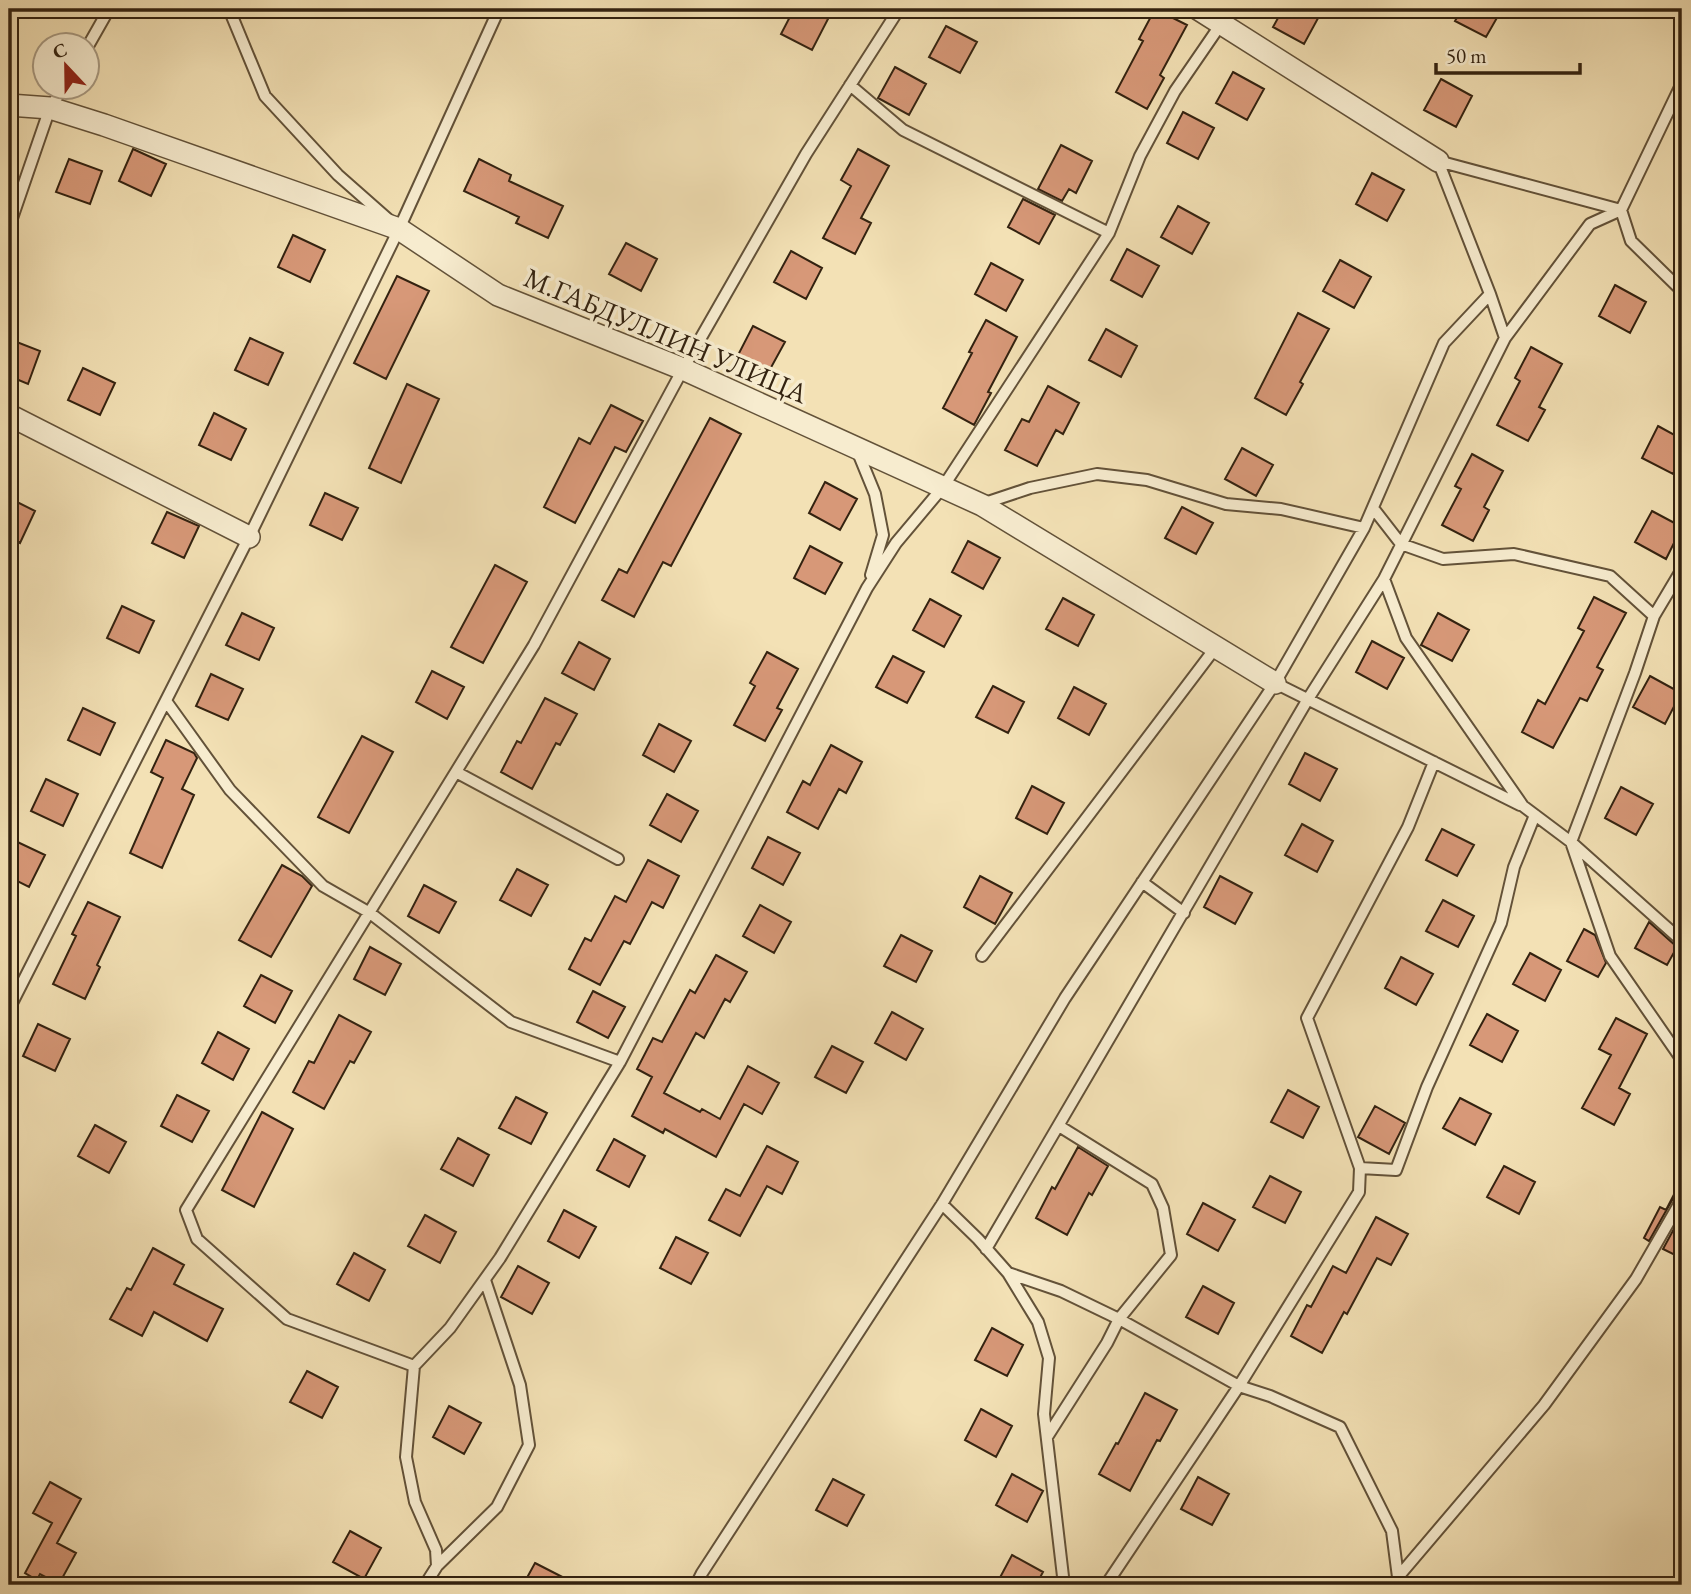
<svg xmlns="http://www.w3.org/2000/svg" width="1691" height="1594" font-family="'EB Garamond',serif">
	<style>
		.building { fill: #d79878; stroke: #332210; stroke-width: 2 }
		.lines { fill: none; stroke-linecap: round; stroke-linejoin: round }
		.service-casing { stroke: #635239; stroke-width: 14 }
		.minor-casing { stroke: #635239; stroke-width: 24 }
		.service { stroke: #f7eccf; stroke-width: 10 }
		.minor { stroke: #f7eccf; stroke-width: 21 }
		.labels { text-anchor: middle; stroke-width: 7; stroke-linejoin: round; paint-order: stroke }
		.street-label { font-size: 28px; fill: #332210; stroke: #f7eccf }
	</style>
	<rect width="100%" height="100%" fill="#f3e1b5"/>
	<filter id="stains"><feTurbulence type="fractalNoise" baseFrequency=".00286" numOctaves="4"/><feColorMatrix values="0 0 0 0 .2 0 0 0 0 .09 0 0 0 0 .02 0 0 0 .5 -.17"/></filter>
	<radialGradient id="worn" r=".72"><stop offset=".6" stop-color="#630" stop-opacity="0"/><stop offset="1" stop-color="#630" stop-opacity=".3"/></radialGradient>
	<path class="building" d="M794,9H809L828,19L812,50L781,34Z
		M1155,9L1187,25L1160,75L1164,78L1147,109L1116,92L1143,41L1139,39Z
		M1283,9H1323L1304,44L1273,27Z
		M1462,9H1502L1486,37L1455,21Z
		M946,26L977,42L960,73L929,57Z
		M895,67L926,84L909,115L878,98Z
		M1233,72L1264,89L1247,120L1216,103Z
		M1441,79L1472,96L1456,127L1424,110Z
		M1183,112L1214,128L1198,159L1167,143Z
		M1061,145L1092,161L1076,193L1069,189L1062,201L1038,189Z
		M133,149L166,164L151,196L119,181Z
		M858,149L889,166L861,218L871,223L855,254L823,238L851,186L841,180Z
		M69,159L102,171L90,204L56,192Z
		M479,159L511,175L509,181L563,206L548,238L516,223L519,217L464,191Z
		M1372,173L1404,190L1387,221L1356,204Z
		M1023,199L1055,215L1039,244L1008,227Z
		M1178,206L1209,223L1192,254L1161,237Z
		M293,235L325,250L310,282L278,267Z
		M626,243L657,259L641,291L609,274Z
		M1127,249L1159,266L1142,297L1111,280Z
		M791,251L822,268L806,299L774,282Z
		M1340,260L1371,277L1354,308L1323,291Z
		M991,263L1023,280L1006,311L975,294Z
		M397,276L429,291L386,379L354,363Z
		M1615,285L1646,302L1630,333L1599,316Z
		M1298,313L1329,329L1300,382L1303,384L1286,415L1255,398Z
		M986,320L1017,337L988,392L991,393L974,425L943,408L972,353L969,352Z
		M753,326L785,342L768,373L737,357Z
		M1106,329L1137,346L1121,377L1089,360Z
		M250,338L283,353L268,385L235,370Z
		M9,339L40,351L28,384L9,376Z
		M1531,347L1562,364L1539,407L1545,410L1528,441L1497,425L1520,381L1515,378Z
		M83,368L115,383L100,415L68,400Z
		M407,384L439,399L401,483L369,468Z
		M1048,386L1079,403L1063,434L1056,430L1037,466L1005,450L1022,419L1029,422Z
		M611,405L643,421L626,452L615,447L575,523L544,507L579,438L590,444Z
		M214,413L246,429L231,460L199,445Z
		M710,418L741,434L671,566L663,562L634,617L602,600L619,569L627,573Z
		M1658,426L1682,439V456L1673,474L1642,458Z
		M1242,448L1273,465L1256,496L1225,479Z
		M1472,454L1503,471L1484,507L1489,510L1473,541L1442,525L1461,489L1455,486Z
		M825,482L857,499L840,530L809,513Z
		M325,493L358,508L342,540L310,525Z
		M9,498L35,511L20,543L9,537Z
		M1182,507L1213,523L1196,554L1165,538Z
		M1652,511L1682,527L1666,559L1635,542Z
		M167,512L199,526L184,558L152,543Z
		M968,541L1000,558L983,589L952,572Z
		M810,546L842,563L825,594L794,578Z
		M495,565L527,582L483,663L451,647Z
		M1594,597L1626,613L1597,667L1603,670L1587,701L1580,698L1553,748L1522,732L1538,700L1545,704L1584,631L1578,628Z
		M1063,598L1094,615L1078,646L1046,629Z
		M930,599L961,616L944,647L913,630Z
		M122,606L154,621L139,653L107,638Z
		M242,613L274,628L259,660L226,645Z
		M1438,613L1469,630L1452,661L1421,645Z
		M1372,641L1404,658L1387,689L1356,672Z
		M579,642L610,659L594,690L562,673Z
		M767,652L798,669L777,708L782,710L765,741L734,725L755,686L750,683Z
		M893,656L924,672L907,703L876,687Z
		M432,671L464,687L447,719L416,702Z
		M211,674L243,689L228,720L196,706Z
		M1650,676L1681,693L1665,724L1633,707Z
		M993,686L1024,702L1008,733L976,717Z
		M1074,687L1106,704L1089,735L1058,718Z
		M545,698L577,714L560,745L556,743L532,789L501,772L517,741L521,743Z
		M83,708L115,723L100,755L68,740Z
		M659,724L691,741L674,772L643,755Z
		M362,736L393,752L349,833L318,817Z
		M166,740L194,753L197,758L182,789L194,795L162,868L130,853L163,778L151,772Z
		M831,745L862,762L846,793L839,789L818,829L787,812L803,781L810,785Z
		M1305,753L1337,769L1320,801L1289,784Z
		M46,779L78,794L63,826L31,811Z
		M1032,786L1064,803L1047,834L1016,818Z
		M1621,787L1653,804L1636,835L1605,818Z
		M667,794L698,811L681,842L650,825Z
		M1302,824L1333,841L1317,872L1285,855Z
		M1442,829L1474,845L1457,876L1426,860Z
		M768,837L800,853L783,885L752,868Z
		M9,838L45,855L29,887L9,877Z
		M648,860L679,876L663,908L652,902L630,944L624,941L600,985L569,969L585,938L591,941L615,896L626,902Z
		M282,865L302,876L312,886L271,957L239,940Z
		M517,869L548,885L531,916L500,900Z
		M980,876L1012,893L995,924L964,907Z
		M1220,876L1252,893L1235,924L1204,907Z
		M424,885L456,902L439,933L408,916Z
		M1443,900L1474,916L1458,947L1426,931Z
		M88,902L120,917L97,965L100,967L85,999L53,984L76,936L72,934Z
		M760,905L791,922L774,953L743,936Z
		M1649,922L1677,947L1667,965L1635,948Z
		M1584,929L1595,935L1606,963L1598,977L1567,961Z
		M901,935L932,951L916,982L884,966Z
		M370,947L401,964L385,995L354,979Z
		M1530,953L1561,970L1545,1001L1513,984Z
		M716,955L747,972L730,1002L725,999L704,1038L696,1033L664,1093L700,1112L702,1109L720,1119L748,1066L779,1083L762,1114L744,1104L716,1157L665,1129L663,1133L632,1116L652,1077L637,1069L653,1038L662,1042L690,990L695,993Z
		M1401,957L1433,974L1416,1005L1385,988Z
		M261,975L292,991L275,1023L244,1006Z
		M593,991L625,1007L608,1038L577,1022Z
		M892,1012L923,1029L906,1060L875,1043Z
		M1487,1014L1518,1031L1502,1062L1470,1045Z
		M339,1015L371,1032L354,1063L350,1061L324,1109L293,1092L309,1061L314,1063Z
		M1616,1018L1647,1034L1619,1088L1630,1094L1614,1125L1582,1108L1611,1055L1599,1049Z
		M38,1024L70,1039L55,1071L23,1056Z
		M218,1032L249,1049L233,1080L202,1063Z
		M832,1046L863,1062L846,1093L815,1077Z
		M1288,1090L1319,1107L1303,1138L1271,1122Z
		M177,1095L209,1111L192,1142L161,1126Z
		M516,1097L547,1113L531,1144L499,1128Z
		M1460,1098L1491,1114L1475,1145L1443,1128Z
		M1375,1106L1405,1123L1389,1154L1358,1137Z
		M262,1112L293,1129L254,1207L222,1190Z
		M95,1125L126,1142L109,1173L78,1156Z
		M458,1138L489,1155L473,1186L441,1169Z
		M614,1139L645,1156L629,1187L597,1170Z
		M767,1146L798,1162L782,1194L767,1186L740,1236L709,1220L726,1189L740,1196Z
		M1078,1147L1108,1166L1092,1195L1089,1193L1067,1235L1036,1218L1052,1187L1055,1189Z
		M1504,1166L1535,1182L1519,1214L1487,1197Z
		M1270,1176L1301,1192L1285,1223L1253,1207Z
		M1682,1179V1191L1675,1195L1649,1241L1644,1238L1660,1207L1666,1210Z
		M1203,1203L1235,1220L1218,1251L1187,1234Z
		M564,1210L596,1227L579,1258L548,1241Z
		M1682,1214V1241L1675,1255L1663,1249Z
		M425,1215L456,1232L440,1263L408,1246Z
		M1376,1217L1408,1234L1391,1265L1377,1258L1347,1314L1344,1312L1322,1353L1291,1336L1307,1305L1311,1307L1333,1266L1346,1273Z
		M676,1237L708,1253L691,1284L660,1268Z
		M153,1248L184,1265L174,1284L223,1309L207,1341L154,1312L142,1336L110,1319L127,1288L131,1290Z
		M354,1253L385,1270L369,1301L337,1284Z
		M518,1266L549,1283L532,1314L501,1297Z
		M1203,1286L1234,1303L1218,1334L1186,1317Z
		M992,1328L1023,1345L1007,1376L975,1360Z
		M307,1371L338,1387L322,1418L290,1402Z
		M1145,1393L1177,1410L1160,1441L1157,1440L1130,1491L1099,1474L1116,1443L1118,1444Z
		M449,1406L481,1423L464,1454L433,1437Z
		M981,1409L1012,1426L996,1457L965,1440Z
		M1012,1474L1043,1491L1027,1522L996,1505Z
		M1198,1477L1229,1494L1212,1525L1181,1509Z
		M833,1479L864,1495L847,1526L816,1510Z
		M50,1482L81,1499L57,1543L76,1553L59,1584L40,1574L37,1580L25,1573L52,1523L33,1513Z
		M350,1531L381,1548L364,1579L333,1562Z
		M1012,1555L1043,1572L1036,1585H996Z
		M535,1563L578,1585H523Z"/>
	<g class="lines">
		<g class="service-casing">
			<path id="service" d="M229,9L265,96L338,175L389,220
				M899,9L806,154L683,369L534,645L186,1210L197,1239L287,1319L414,1366L450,1328L500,1258L620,1062L867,588L896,543L943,487L1109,233L1140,156L1175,91L1221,24L1235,9
				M88,46L109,9
				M850,85L903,130L1109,233
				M1438,161L1621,210L1631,241L1682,291
				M9,227L50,108L63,88
				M1490,294L1505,338
				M9,435L16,420
				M857,450L875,494L883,535L871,575
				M982,504L1030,488L1097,474L1147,480L1226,504L1281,509L1364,528
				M1373,508L1401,544L1443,559L1514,554L1610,576L1654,616L1635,673L1571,842L1610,956L1682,1060
				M1384,579L1406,638L1523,806L1571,842L1682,941
				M1654,616L1682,569
				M1275,683L1520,805
				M166,701L230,790L323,886L370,913L511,1022L620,1062
				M456,772L618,859
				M1142,882L1184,913
				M982,956L1216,647
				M9,1009L249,537L399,229L499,9
				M1360,1168L1396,1170L1427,1087L1501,923L1514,867L1535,815
				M942,1204L978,1239L1008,1273L1038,1322L1049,1358L1044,1414L1064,1585
				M986,1249L1308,699L1384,579L1505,338L1590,224L1621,210L1682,83
				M1008,1273L1061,1291L1119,1319L1239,1386L1270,1396L1340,1427L1392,1531L1398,1577L1544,1405L1636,1279L1682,1199
				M414,1366L406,1457L415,1502L436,1550L437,1566L425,1585
				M1047,1437L1107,1343L1119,1319L1171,1255L1163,1208L1152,1184L1059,1126
				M437,1566L497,1507L529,1445L520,1385L485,1280
				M696,1585L702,1573L942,1204L1065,998L1275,683L1364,528L1444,343L1490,294L1438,161
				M1106,1585L1239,1386L1359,1192L1360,1168L1307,1018L1408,827L1434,762"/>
		</g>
		<g class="minor-casing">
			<path id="minor" d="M1198,9L1438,161
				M9,105L50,108L104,125L399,229L498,295L683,369L982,505L1275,683
				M9,415L249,537"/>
		</g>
		<use href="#service" class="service"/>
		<use href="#minor" class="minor"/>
	</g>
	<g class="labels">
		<g class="street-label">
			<text transform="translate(666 335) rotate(23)" y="10">М.ГАБДУЛЛИН УЛИЦА</text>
		</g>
	</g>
	<rect width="1691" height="1594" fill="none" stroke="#f3e1b5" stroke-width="35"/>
	<rect x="10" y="10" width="1670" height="1573" fill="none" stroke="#332210" stroke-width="3.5"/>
	<rect x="18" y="18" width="1656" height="1559" fill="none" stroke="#332210" stroke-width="2"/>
	<g transform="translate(66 66) rotate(338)"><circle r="33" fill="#f7eccf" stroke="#a99b83" stroke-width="2"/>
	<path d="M0-5L12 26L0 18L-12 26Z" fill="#8f2418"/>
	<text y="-10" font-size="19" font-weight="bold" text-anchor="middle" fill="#332210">С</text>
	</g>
	<path d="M1436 63v10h144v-10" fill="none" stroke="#332210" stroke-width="3.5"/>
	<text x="1446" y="63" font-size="21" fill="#332210" stroke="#f7eccf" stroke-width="5" paint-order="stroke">50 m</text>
	<rect width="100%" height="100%" filter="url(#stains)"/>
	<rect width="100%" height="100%" fill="url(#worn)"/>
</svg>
